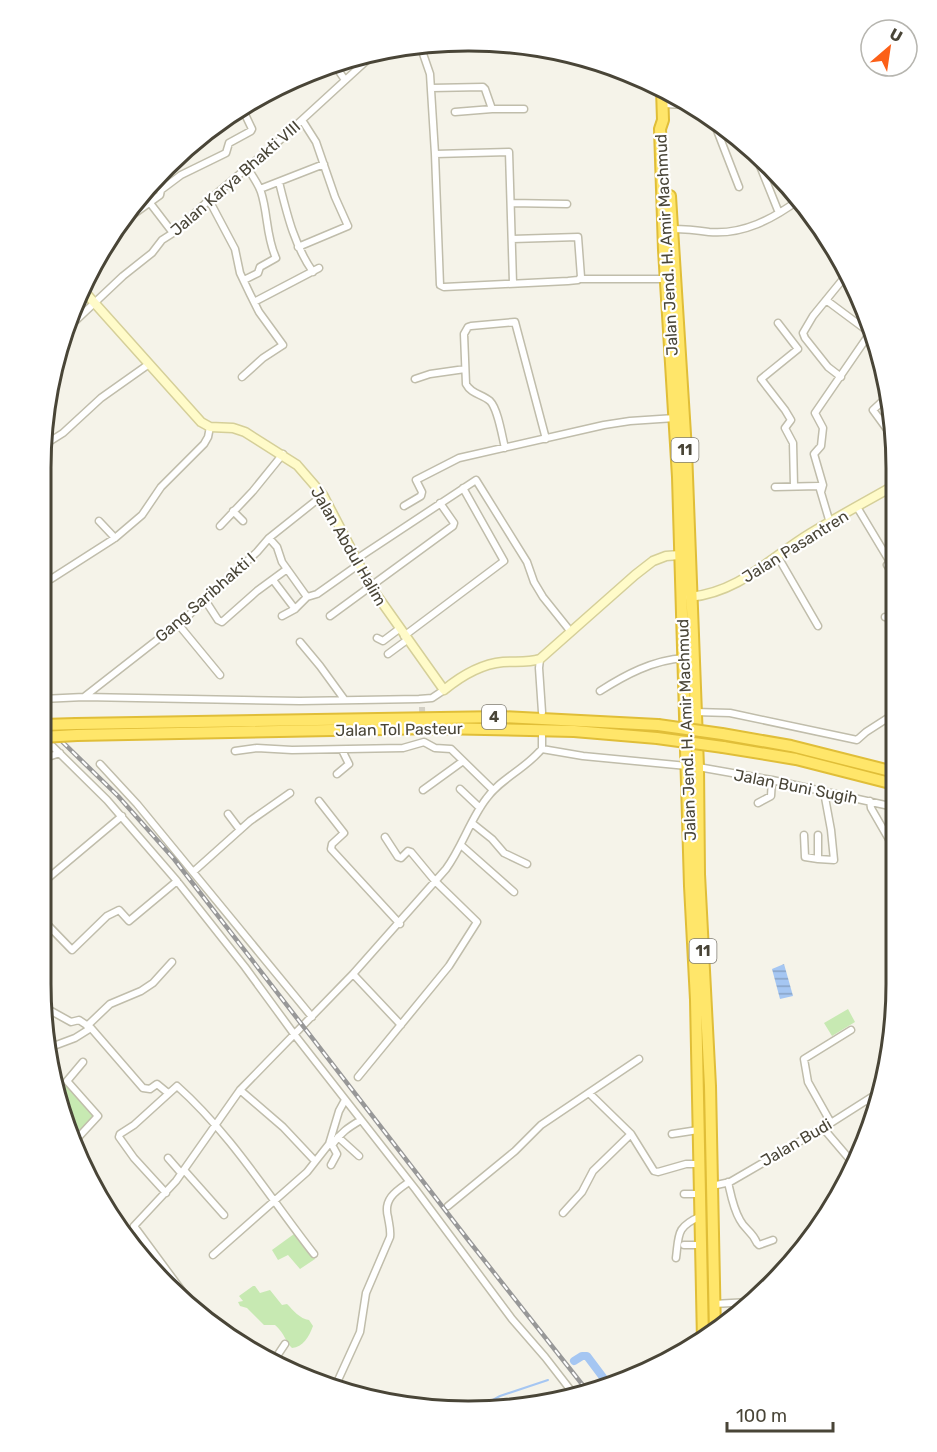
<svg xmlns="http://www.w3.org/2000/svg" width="937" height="1452" font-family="Rubik,sans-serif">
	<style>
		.green { fill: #c7e9b2 }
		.water { fill: url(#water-rules) }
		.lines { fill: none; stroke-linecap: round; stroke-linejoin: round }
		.stream { stroke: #a5c6f2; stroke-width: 2 }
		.canal { stroke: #a5c6f2; stroke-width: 8 }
		.street-tunnel { stroke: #d3d0c5; stroke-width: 6; stroke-dasharray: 6 3; stroke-linecap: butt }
		.street-casing { stroke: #c0bdab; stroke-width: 9 }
		.secondary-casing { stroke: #d5cf99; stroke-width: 11 }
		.highway-casing { stroke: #e0be38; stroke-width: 14 }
		.street { stroke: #fff; stroke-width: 6 }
		.secondary { stroke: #fffbc9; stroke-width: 8 }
		.highway { stroke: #ffe66a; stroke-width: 10 }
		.rail-casing { stroke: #989898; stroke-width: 4.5 }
		.rail { stroke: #fff; stroke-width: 2; stroke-dasharray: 7; stroke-linecap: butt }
		.highway-bridge-casing { stroke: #e0be38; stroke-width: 14; stroke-linecap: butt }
		.highway-bridge { stroke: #ffe66a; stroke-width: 10 }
		.labels { text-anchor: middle; stroke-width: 4.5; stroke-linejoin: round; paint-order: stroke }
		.shield { fill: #fff; stroke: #807d73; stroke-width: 1.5 }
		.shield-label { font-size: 15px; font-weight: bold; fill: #494537 }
		.street-label { font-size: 16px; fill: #494537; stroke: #fff }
		.rim { fill: none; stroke: #494537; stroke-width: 3 }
	</style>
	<defs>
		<pattern id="water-rules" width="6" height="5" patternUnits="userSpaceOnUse" patternTransform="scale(1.5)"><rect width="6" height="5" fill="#a5c6f2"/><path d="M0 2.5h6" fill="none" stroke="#88a3c5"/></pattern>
	</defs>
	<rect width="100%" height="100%" fill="#f5f3e9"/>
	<path class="green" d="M848,1009L855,1022L832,1036L824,1023Z
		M54,1068L93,1112L91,1120L73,1140L63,1121Z
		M294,1234L312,1253L315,1259L300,1269L288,1255L278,1260L272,1250Z
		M253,1286H255L260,1293L270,1290L282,1305L287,1304C293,1310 300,1319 309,1320L313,1326C309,1337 303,1347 292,1348C284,1340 286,1335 275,1325H264L247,1308L240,1306L238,1302L243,1301L239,1296Z"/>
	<path class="water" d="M784,964L793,996L780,999L772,969Z"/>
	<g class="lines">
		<path class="stream" d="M480,1407L500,1396L548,1380"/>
		<path class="canal" d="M574,1361L582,1356H587L608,1384"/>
		<path class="street-tunnel" d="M422,707L423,736"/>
		<g class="street-casing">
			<path id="street" d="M420,45L430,74L435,154L440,285L444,287L568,281L578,280L581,277L578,237L512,239
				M334,64L345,80
				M431,88L483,87L485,89L492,109H524
				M663,104L689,105L690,109L697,108
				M455,112L492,109
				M704,113L707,121L713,120L739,187
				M202,135L227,117
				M754,151L779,213
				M435,154L509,152L513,283
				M153,181L161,190
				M279,182C287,214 294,245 313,272
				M260,189L324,164
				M209,200L235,249L240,273L250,294L259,312L283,345L263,358L242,377
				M796,202L825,236
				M150,203L173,233
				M511,203L567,204
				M124,221L160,195L161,190L181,175L226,153L229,143L251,131L252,129L242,108
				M672,229C685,229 696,230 709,232C743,235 773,219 800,199
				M298,247L348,226L335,197L316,142L302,120
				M580,279H666
				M244,280L258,273L260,267L276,258C266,237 268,213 261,192C258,183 251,175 247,166
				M826,300L873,335
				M254,302L319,268
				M778,323L798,349L761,379L785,410L791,420L785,428L793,443L794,486
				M71,325L123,276L152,253L162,240L173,233L209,200L280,140L376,52
				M841,377L828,367L805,338L803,333L813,316L848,273
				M415,379L430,374L465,369
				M888,396L873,410L889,432
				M44,445L63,433L101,398L149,364
				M505,448C502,436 498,409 490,401C482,394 471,394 466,384L464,334L468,327L471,326L515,322L546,439
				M775,487L819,486L830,523
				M821,492L823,485L814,454L821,446L823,428L815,413L870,333
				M404,506L421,496L422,492L416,480L459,458L604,425L630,421L675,418
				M857,507L890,562L887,565L895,578
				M233,511L243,521
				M99,521L115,538
				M220,526L253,491L283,454
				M269,538L277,547L282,562L307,597
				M778,557L818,626
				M355,560L476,480L527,562L534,582L543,597L571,632
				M51,579L115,538L142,515L161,487L204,444L208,437L210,427
				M273,580L295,609
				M205,600L218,620L222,622L257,591L287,569
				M282,616L295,609L307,597L317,594L358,565
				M330,616L453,526L454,523L440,503
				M885,617H887L895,631
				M178,624L220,675
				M404,636L504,561L463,488
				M377,638L383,641L399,629
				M300,642L320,666L344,699
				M388,654L407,640
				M540,659L539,668L542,712
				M600,691C625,675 653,660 684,658
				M84,697L189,615L257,552L269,538L323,495
				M42,699L84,697L300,701L419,699L432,698L444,690
				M695,712L730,713L857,740L866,732L894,714
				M44,738L107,800L177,881L245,967L294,1034L416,1190L512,1319L545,1357L576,1397
				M542,749L583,756L687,766
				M235,751L257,748L292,750L403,748L424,742L435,748L451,749L493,790
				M42,759L60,753
				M100,764L137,804L312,1017
				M698,767L772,780L894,807
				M337,774L349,764L342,750
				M460,789L480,808
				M423,790L463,761
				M319,801L344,833L332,844L331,849L400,924
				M870,801L871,808L894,848
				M758,803L771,796L772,780
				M228,814L240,830
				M472,823L492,839L504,853L527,864
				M804,835L805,857L818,859
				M818,835V859L834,860L831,830L824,792
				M462,846L514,892
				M193,872L250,821L290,793
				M41,884L122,816
				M41,918L72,950L107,916L119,910L129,921L177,881
				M353,974L401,1025
				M44,1007L71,1022L79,1020L91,1028L143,1088L150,1089L157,1084L168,1093
				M87,1026L110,1004L141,991L153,983L172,962
				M51,1047L75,1038L91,1028
				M358,1077L449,966L477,922L435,881L411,852L408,851L401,858L398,857L385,837
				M240,1090L283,1127L315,1161
				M589,1093L631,1134L654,1171L658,1172L686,1164H699
				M867,1100L874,1109
				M831,1123L808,1082L804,1059L851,1030
				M823,1128L852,1162
				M672,1134L698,1130
				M338,1137L359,1156
				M74,1142L98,1116L67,1081L83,1062
				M168,1158L181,1173
				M331,1165L337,1154L332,1145C340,1133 349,1127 361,1120
				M184,1170L224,1215
				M728,1182C731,1195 733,1208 740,1220C745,1230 752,1231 757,1243L759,1245L773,1240
				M712,1186L730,1182L823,1128L878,1093
				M166,1193L134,1158L119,1137L120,1134L134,1125L177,1086C231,1134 270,1198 314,1254
				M684,1194H700
				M448,1206L515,1151L541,1125L639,1059
				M563,1213L582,1192L593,1171L631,1134
				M134,1226L196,1310
				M128,1238L134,1226L176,1181L240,1090L353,974L446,869C462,847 470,820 486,799C499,780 523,770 539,752L542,749V736
				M684,1245H701
				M213,1255L307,1172L329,1144L339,1111L345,1100
				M676,1258C679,1234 676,1227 701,1216
				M787,1263L793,1261
				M714,1304L749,1302
				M275,1359L285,1344
				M334,1389L360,1332L366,1293L390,1237C391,1230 389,1224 388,1217C383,1199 396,1191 409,1182"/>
		</g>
		<g class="secondary-casing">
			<path id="secondary" d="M82,289L201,422L210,427L233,428L245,432L297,465L323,495L371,587L444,690C461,676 481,664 503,662C516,661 528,663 540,659L635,575L653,561L666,556L680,555
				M690,597C740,592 771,557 811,533C839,516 867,501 895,485"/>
		</g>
		<g class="highway-casing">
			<path id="highway" d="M662,89L663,120L660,129L664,250L678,477L690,886L696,1000L703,1341
				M670,196L686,450L698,767L699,874L710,1086L715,1332
				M76,724L502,717L658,725
				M722,734L791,746L894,772
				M77,735L435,728L574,731L657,738
				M723,747L796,759L894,784"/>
		</g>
		<use href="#street" class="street"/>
		<use href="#secondary" class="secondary"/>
		<use href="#highway" class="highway"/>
		<g class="rail-casing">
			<path id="rail" d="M42,722L118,796L174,859L469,1241L589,1393"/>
		</g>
		<use href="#rail" class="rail"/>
		<g class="highway-bridge-casing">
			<path id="highway-bridge" d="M42,725L76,724
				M658,725L722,734
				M42,737L77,735
				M657,738L723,747"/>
		</g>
		<use href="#highway-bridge" class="highway-bridge"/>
	</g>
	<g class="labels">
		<g class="shield">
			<rect x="671.5" y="438" width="27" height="24" rx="4.5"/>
			<rect x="482" y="705" width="24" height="24" rx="4.5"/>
			<rect x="689.5" y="939" width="27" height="24" rx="4.5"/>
		</g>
		<g class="shield-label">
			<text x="685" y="455">11</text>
			<text x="494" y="722">4</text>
			<text x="703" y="956">11</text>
		</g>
		<g class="street-label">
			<text transform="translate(235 178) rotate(-41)" y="6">Jalan Karya Bhakti VIII</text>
			<text transform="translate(666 245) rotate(-93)" y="6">Jalan Jend. H. Amir Machmud</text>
			<text transform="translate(349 546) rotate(60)" y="6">Jalan Abdul Halim</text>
			<text transform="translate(795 546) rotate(-32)" y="6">Jalan Pasantren</text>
			<text transform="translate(205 597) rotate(-41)" y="6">Gang Saribhakti I</text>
			<text transform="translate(399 729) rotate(-1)" y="6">Jalan Tol Pasteur</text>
			<text transform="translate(686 730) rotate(-92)" y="6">Jalan Jend. H. Amir Machmud</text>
			<text transform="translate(796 786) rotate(11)" y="6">Jalan Buni Sugih</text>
			<text transform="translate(796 1142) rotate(-30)" y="6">Jalan Budi</text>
		</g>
	</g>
	<path d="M0 0H937V1452H0ZM468 51H469A417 417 0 0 1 886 468V984A417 417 0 0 1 469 1401H468A417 417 0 0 1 51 984V468A417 417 0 0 1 468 51Z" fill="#fff" fill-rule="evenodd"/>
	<path class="rim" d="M468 51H469A417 417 0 0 1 886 468V984A417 417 0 0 1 469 1401H468A417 417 0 0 1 51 984V468A417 417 0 0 1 468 51Z"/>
	<g transform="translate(889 48) rotate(29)"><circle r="28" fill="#ffffff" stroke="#b6b5af" stroke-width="1.5"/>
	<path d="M0-4.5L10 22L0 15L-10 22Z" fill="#fc6018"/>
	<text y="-9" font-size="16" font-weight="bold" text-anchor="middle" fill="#494537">U</text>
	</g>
	<path d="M727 1422v9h106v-9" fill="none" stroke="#494537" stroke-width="3"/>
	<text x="736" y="1422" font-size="18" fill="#494537" stroke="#ffffff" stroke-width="4.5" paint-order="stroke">100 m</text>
</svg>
